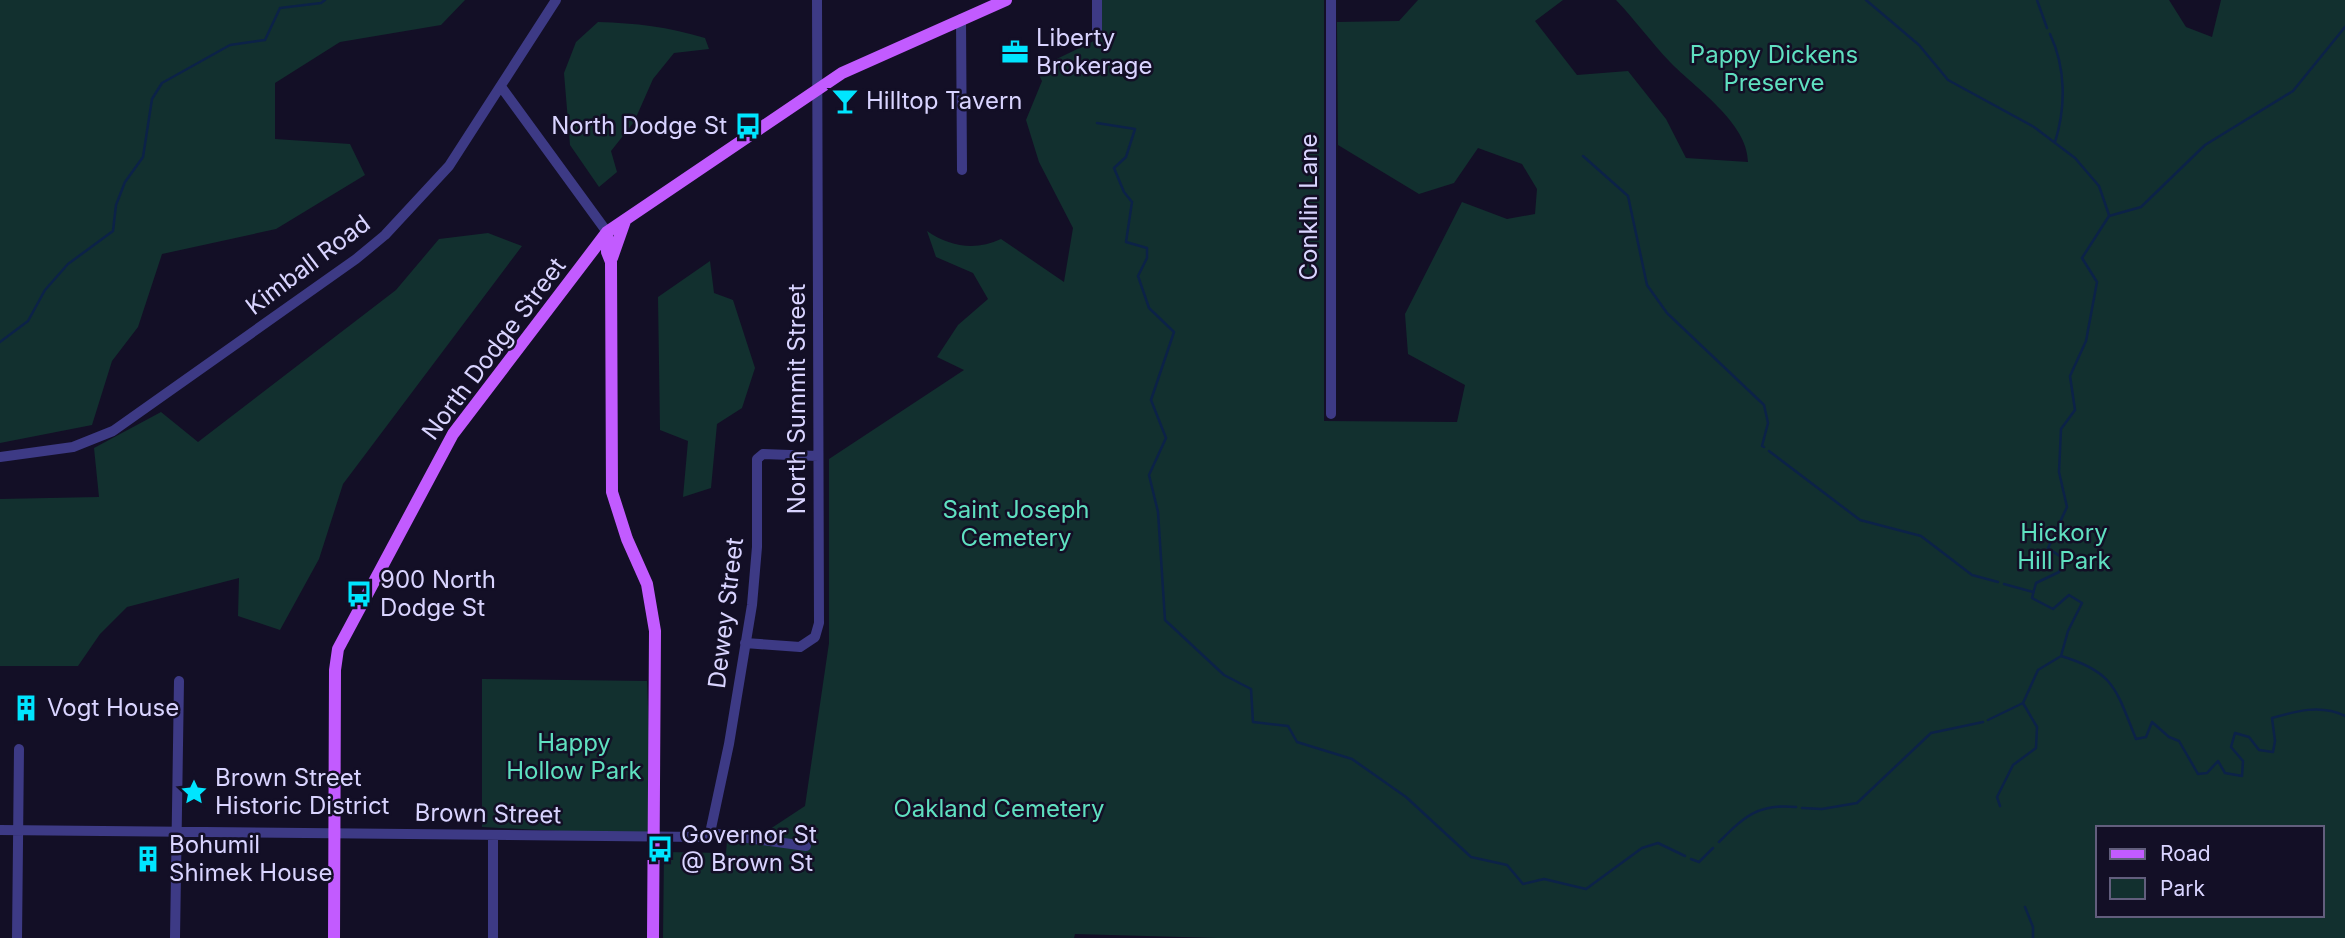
<svg xmlns="http://www.w3.org/2000/svg" width="2345" height="938" font-family="Inter,sans-serif">
	<style>
		.green { fill: #12302f; fill-rule: evenodd }
		.lines { fill: none; stroke-linecap: round; stroke-linejoin: round }
		.stream { stroke: #0c2248; stroke-width: 2.5 }
		.minor { stroke: #3d3a85; stroke-width: 10 }
		.major { stroke: #c25bff; stroke-width: 12 }
		.labels { text-anchor: middle; stroke-width: 5; stroke-linejoin: round; paint-order: stroke }
		.poi-label { font-size: 24px; fill: #d9d4ff; stroke: #130f26; text-anchor: start }
		.park-label { font-size: 24px; fill: #5fe0c0; stroke: #130f26 }
		.street-label { font-size: 24px; fill: #d9d4ff; stroke: #130f26 }
	</style>
	<rect width="100%" height="100%" fill="#130f26"/>
	<path class="green" d="M0,0H465L441,25L340,42L275,83V139L350,144L365,175L276,229L162,254L138,327L112,361L92,425L0,443Z
		M1100,0H1324V421L1457,422L1465,385L1408,354L1405,314L1462,202L1507,219L1535,214L1537,189L1522,164L1478,148L1454,183L1419,194L1338,145L1337,22L1399,21L1418,0H1563L1535,21L1577,75L1628,71L1666,119L1686,158L1748,162C1748,123 1695,88 1670,62C1651,42 1635,20 1616,0H2169L2186,27L2212,37L2221,0H2345V938H1217L1075,934L1074,938H663L664,852L726,853L728,829L767,831L805,806L829,643V459L964,370L937,357L958,325L988,299L973,273L936,257L927,231C950,247 976,251 1001,239L1064,282L1073,228L1039,162L1026,120L1042,81L1036,69L1100,38ZM2098,828H2322V915H2098Z
		M598,22C636,23 668,27 705,38L709,49L674,53L653,79L634,122L611,151L617,172L599,187L570,145L564,73L576,42Z
		M488,233L522,246L343,484L319,559L280,630L238,616L239,578L127,607L100,634L78,666H0V499L99,497L94,448L161,412L198,442L396,290L439,239Z
		M710,261L714,293L733,300L755,368L742,408L717,424L711,488L683,497L688,441L660,430L658,297Z
		M482,679L647,681L653,836L482,827Z"/>
	<g class="lines">
		<path class="stream" d="M1866,0L1919,45L1948,80L2034,127L2075,158L2099,186L2109,215
			M2037,0L2047,28
			M2050,34C2066,68 2066,107 2055,142
			M1097,123L1135,129L1126,157L1114,168L1124,192L1132,202L1126,242L1147,248V258L1138,276L1149,308L1174,332L1151,400L1166,438L1149,475L1158,512L1165,620L1224,675L1251,689L1253,722L1288,726L1297,742L1352,759L1406,797L1471,857L1507,865L1523,884L1544,879L1586,889L1642,848L1658,843L1685,856
			M1583,156L1628,196L1647,285L1667,313L1764,405L1768,423L1762,446L1764,447
			M0,342L28,321L45,290L68,264L113,231L116,205L125,182L143,157L152,99L162,83L230,45L265,40L280,8L321,3L325,0
			M1769,451L1860,520L1921,536L1972,575L1998,582
			M2004,584L2033,592
			M2061,656L2068,631L2082,603L2069,595L2053,609L2032,598L2036,583L2059,572L2064,559L2048,548L2067,507L2059,472L2061,429L2075,410L2070,376L2086,341L2097,282L2082,258L2109,216L2141,207L2205,145L2293,91L2345,27
			M1988,720L2023,703
			M2000,806L1997,797L2013,765L2036,748L2037,727L2023,703L2038,670L2061,656C2115,672 2116,690 2136,739L2146,737L2152,722L2169,737L2179,741L2198,774L2207,773L2218,761L2225,773L2242,776L2243,761L2231,747L2235,733L2249,737L2259,750L2273,752L2275,741L2272,718C2296,711 2321,704 2345,716
			M1802,808L1822,809L1857,803L1931,733L1983,722
			M1719,842C1744,817 1758,803 1796,807
			M1691,859L1699,862L1713,848
			M2025,907L2033,927V938"/>
		<path class="minor" d="M1331,0V414
			M961,19L962,170
			M1097,32V0
			M502,88L607,232
			M0,457L73,447L113,431L356,259L385,235L449,166L556,0
			M745,643L800,647L815,637L819,623L817,0
			M0,830L701,837L710,833L806,846
			M710,833L729,744L752,605L757,547V459L763,454L818,456
			M17,938L19,749
			M175,938L179,681
			M493,938V836"/>
		<path class="major" d="M607,233V252L611,262L612,492L627,539L647,584L655,631L653,938
			M612,258L625,221
			M334,938L335,670L338,649L453,434L607,232L842,73L1006,0"/>
	</g>
	<defs>
		<g id="office-bare" transform="scale(2.1)"><path d="M-6-3h4V-5.5h4V-3h4V5H-6ZM-1-4.5V-3h2v-1.5ZM-6 0V1H6V0Z" fill="#00e5ff" stroke="#130f26" stroke-width="2.5" paint-order="stroke"/></g>
		<g id="bar-bare" transform="scale(2.1)"><path d="M-6-5H6L.8 .8V4.5H3.5V6h-7V4.5H-.8V.8Z" fill="#00e5ff" stroke="#130f26" stroke-width="2.5" paint-order="stroke"/></g>
		<g id="bus-bare" transform="scale(2.1)"><path d="M-5-6H5V4H4V6H2V4H-2V6H-4V4H-5ZM-3.5-4V0h7V-4ZM-3.5 1.2v1.5H-2V1.2ZM2 1.2v1.5H3.5V1.2Z" fill="#00e5ff" stroke="#130f26" stroke-width="2.5" paint-order="stroke"/></g>
		<g id="building-bare" transform="scale(2.1)"><path d="M-4-6H4V6H1V3H-1V6H-4ZM-2.5-4.3h1.7v1.8h-1.7ZM.8-4.3h1.7v1.8H.8ZM-2.5-1h1.7V.8h-1.7ZM.8-1h1.7V.8H.8Z" fill="#00e5ff" stroke="#130f26" stroke-width="2.5" paint-order="stroke"/></g>
		<g id="sight-bare" transform="scale(2.1)"><path d="M0-6L1.8-2.2L6-1.7L2.9 1.2L3.7 5.4L0 3.3L-3.7 5.4L-2.9 1.2L-6-1.7L-1.8-2.2Z" fill="#00e5ff" stroke="#130f26" stroke-width="2.5" paint-order="stroke"/></g>
	</defs>
	<g fill-rule="evenodd">
		<use href="#office-bare" x="1015" y="52"/>
		<use href="#bar-bare" x="845" y="101"/>
		<use href="#bus-bare" x="748" y="126"/>
		<use href="#bus-bare" x="359" y="594"/>
		<use href="#building-bare" x="26" y="708"/>
		<use href="#sight-bare" x="194" y="792"/>
		<use href="#bus-bare" x="660" y="849"/>
		<use href="#building-bare" x="148" y="859"/>
	</g>
	<g class="labels">
		<g class="poi-label">
			<text x="1036" y="46">Liberty<tspan x="1036" dy="28">Brokerage</tspan></text>
			<text x="866" y="109">Hilltop Tavern</text>
			<text x="727" y="134" text-anchor="end">North Dodge St</text>
			<text x="380" y="588">900 North<tspan x="380" dy="28">Dodge St</tspan></text>
			<text x="47" y="716">Vogt House</text>
			<text x="215" y="786">Brown Street<tspan x="215" dy="28">Historic District</tspan></text>
			<text x="681" y="843">Governor St<tspan x="681" dy="28">@ Brown St</tspan></text>
			<text x="169" y="853">Bohumil<tspan x="169" dy="28">Shimek House</tspan></text>
		</g>
		<g class="park-label">
			<text x="1774" y="63">Pappy Dickens<tspan x="1774" dy="28">Preserve</tspan></text>
			<text x="1016" y="518">Saint Joseph<tspan x="1016" dy="28">Cemetery</tspan></text>
			<text x="2064" y="541">Hickory<tspan x="2064" dy="28">Hill Park</tspan></text>
			<text x="574" y="751">Happy<tspan x="574" dy="28">Hollow Park</tspan></text>
			<text x="999" y="817">Oakland Cemetery</text>
		</g>
		<g class="street-label">
			<text transform="translate(1309 207) rotate(-90)" y="8">Conklin Lane</text>
			<text transform="translate(308 265) rotate(-37)" y="8">Kimball Road</text>
			<text transform="translate(494 349) rotate(-53)" y="8">North Dodge Street</text>
			<text transform="translate(797 399) rotate(-90)" y="8">North Summit Street</text>
			<text transform="translate(726 613) rotate(-83)" y="8">Dewey Street</text>
			<text transform="translate(488 814) rotate(1)" y="8">Brown Street</text>
		</g>
	</g>
	<rect x="2096" y="826" width="228" height="91" fill="#130f26" stroke="#625e7d" stroke-width="2"/>
	<rect x="2110" y="849" width="35" height="10" fill="#c25bff" stroke="#625e7d" stroke-width="2"/>
	<text x="2160" y="861" font-size="21" fill="#d9d4ff">Road</text>
	<rect x="2110" y="878" width="35" height="21" fill="#12302f" stroke="#625e7d" stroke-width="2"/>
	<text x="2160" y="896" font-size="21" fill="#d9d4ff">Park</text>
</svg>
